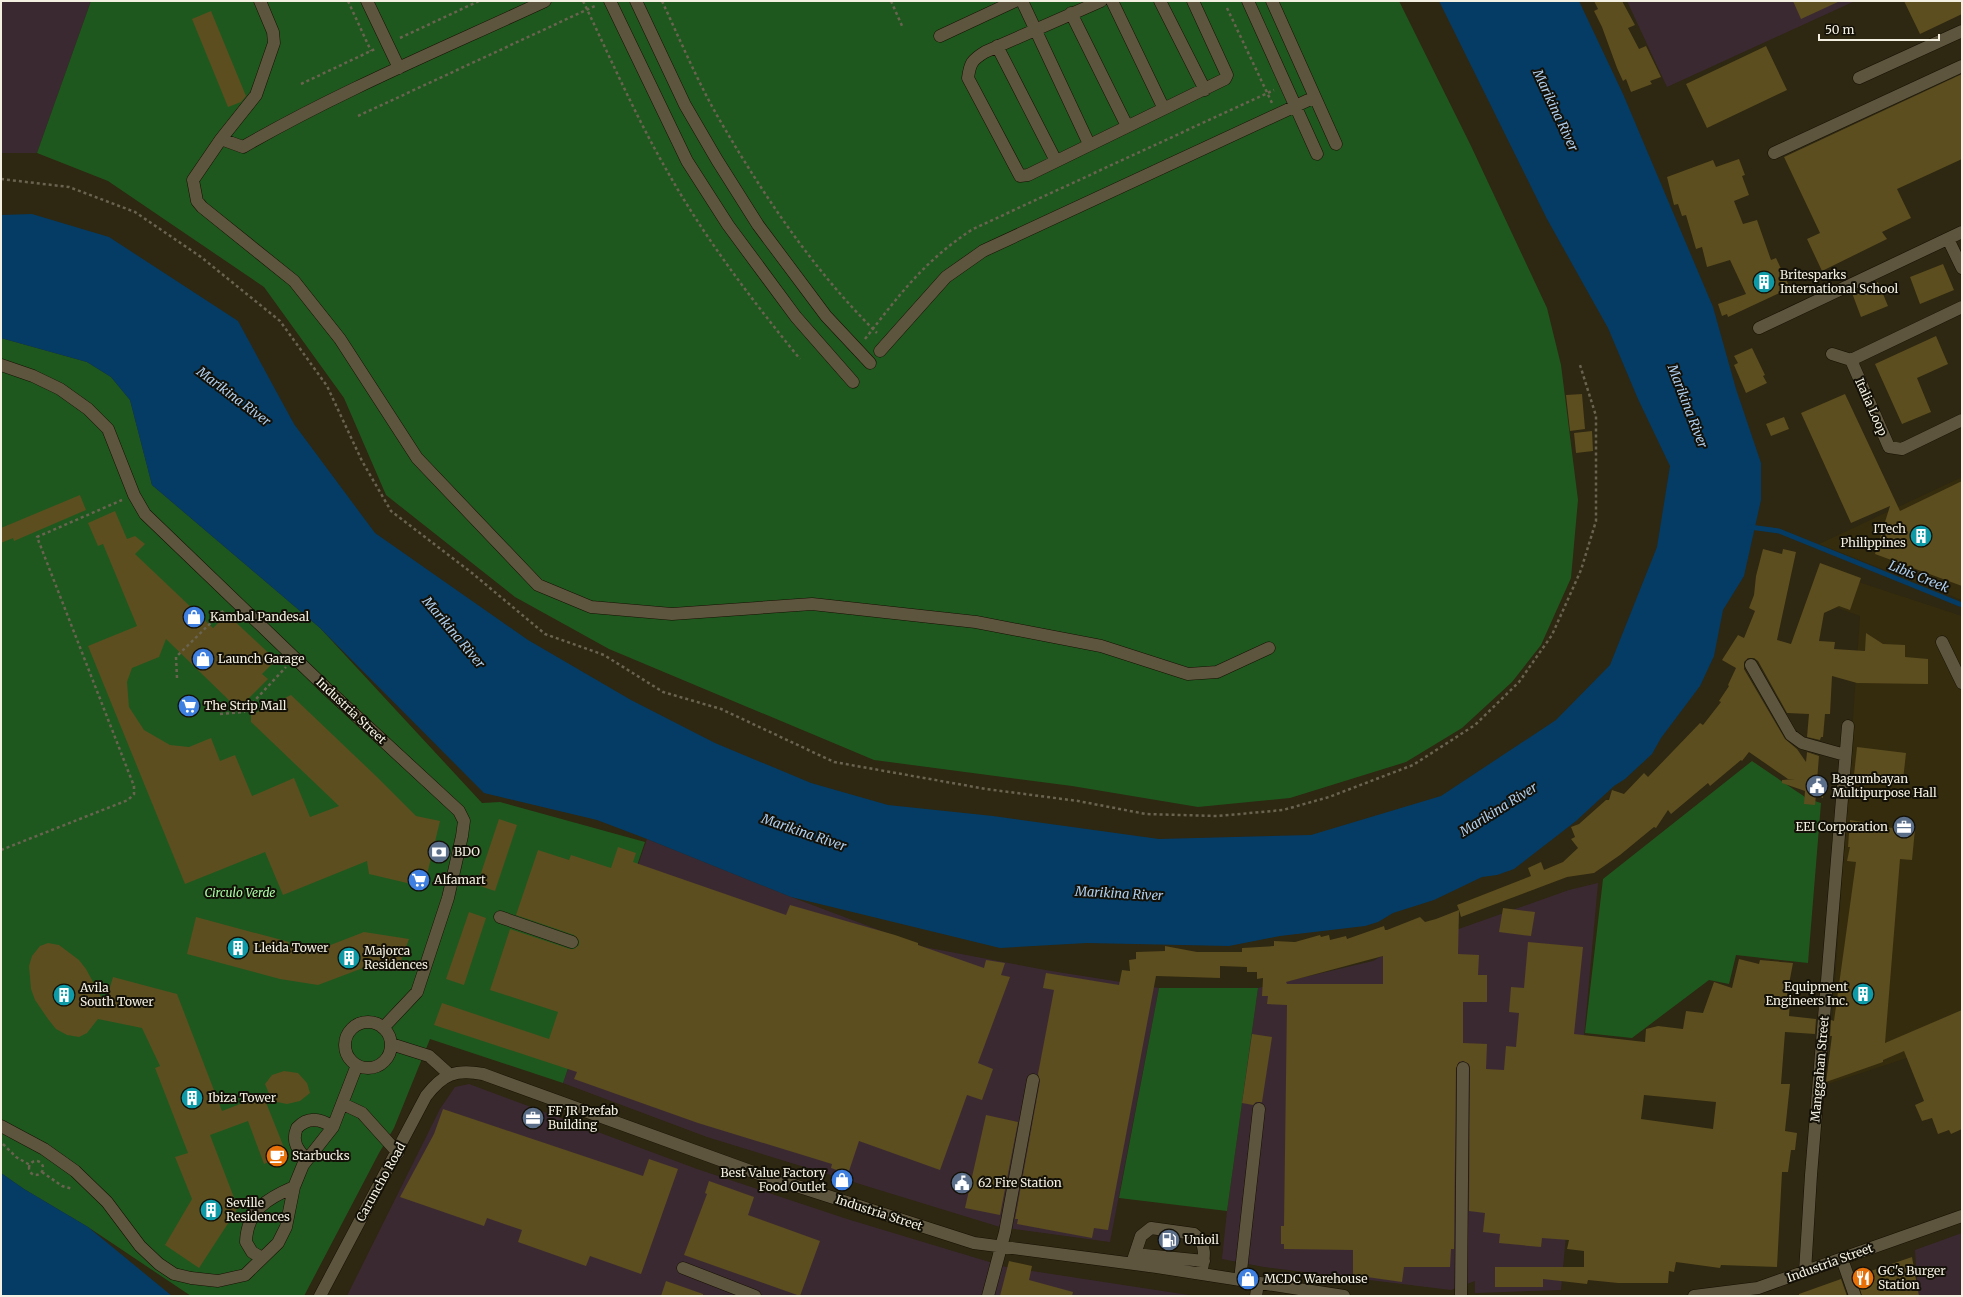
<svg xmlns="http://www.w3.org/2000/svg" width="1963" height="1297" font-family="Merriweather,serif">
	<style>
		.built { fill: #352c0e }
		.industrial { fill: #3b2932 }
		.green { fill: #1e581e }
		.water { fill: #043c66 }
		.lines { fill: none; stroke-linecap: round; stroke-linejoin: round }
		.stream { stroke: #043c66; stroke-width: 5 }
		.building { fill: #5c4e1f; fill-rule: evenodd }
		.minor-casing { stroke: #161000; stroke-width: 13 }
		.path { stroke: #696350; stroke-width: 2.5; stroke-dasharray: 3 3; stroke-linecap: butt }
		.minor { stroke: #5d553e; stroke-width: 12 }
		.labels { text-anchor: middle; stroke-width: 4; stroke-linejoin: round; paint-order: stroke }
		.poi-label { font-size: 12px; fill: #f3efe1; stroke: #131007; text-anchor: start }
		.street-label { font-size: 12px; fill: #f3efe1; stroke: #131007 }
		.park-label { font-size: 12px; font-style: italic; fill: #a9fda5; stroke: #131007 }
		.water-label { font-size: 13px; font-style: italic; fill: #afcfef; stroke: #131007 }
	</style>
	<rect width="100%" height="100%" fill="#2e2711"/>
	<path class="built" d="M1962,477V600L1819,544Z
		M1819,569L1962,616V1037L1919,1054L1828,1084L1860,616L1813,599Z"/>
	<path class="industrial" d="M1,1H91L37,153H1Z
		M1627,1H1855L1667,87Z
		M647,839L791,897L924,947L1051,971L1159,988L1110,1242L1000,1227L707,1137L563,1083Z
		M1598,883L1561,1290L1475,1293V1281L1451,1290L1264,1267L1222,1259L1227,1211L1258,988L1373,961L1382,956L1569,890Z
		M469,1084L697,1169L847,1219L1006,1267L1195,1296H347L440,1109L455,1087Z
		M1962,1233V1296H1918L1915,1250Z"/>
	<path class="green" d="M91,1H1399L1471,146L1547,308L1561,365L1578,500L1571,578L1541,645L1512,682L1462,728L1406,762L1290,798L1198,807L1072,786L874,760L609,649L515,597L386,495L344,398L264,287L108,181L37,153Z
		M1,338L87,362L111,377L130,400L152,485L320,628L482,803L500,802L645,842L563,1083L430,1039L394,1128L379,1153L304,1296H191L88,1227L24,1189L1,1173Z
		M1752,761L1808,799L1821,803L1808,963L1736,955L1729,984L1709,980L1632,1038L1585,1033L1603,879Z
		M1159,988H1258L1227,1211L1119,1198Z"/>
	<path class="water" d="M1439,1H1579L1623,94L1713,307L1736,389L1761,463V500L1744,576L1723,610L1714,656L1700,686L1661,738L1652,754L1625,779L1614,786L1576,821L1514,869L1497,875L1482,877L1434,900L1393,913L1378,922L1365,926L1280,936L1229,946L1087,943L1000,948L791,897L647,839L597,820L484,793L320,628L152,485L130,400L111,377L87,362L1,338V215L32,214L109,237L238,321L294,424L375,533L528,640L631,700L715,743L811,783L888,805L993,816L1159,839L1311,835L1441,796L1556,720L1610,665L1657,547L1670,466L1638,399L1608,328L1547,219Z
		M1,1173L24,1189L88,1227L172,1296H1Z"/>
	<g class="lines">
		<path class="stream" d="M1750,527L1779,531L1962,605"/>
	</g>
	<path class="building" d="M1594,1H1622L1635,25L1628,28L1639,49L1646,46L1661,77L1650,81L1652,84L1631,92L1626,79L1623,81L1617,68L1602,27L1594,11L1598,9Z
		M1793,1H1840L1801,19Z
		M1904,1H1962V14L1920,34Z
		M211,11L246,96L241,102L228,107L192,19Z
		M1766,46L1787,90L1707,128L1686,84Z
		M1962,74V159L1897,189L1911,218L1882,232L1887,239L1822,271L1807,239L1820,233L1784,157Z
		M1739,159L1745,175L1742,176L1749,195L1734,201L1743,224L1757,220L1771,260L1776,258L1790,288L1728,317L1727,314L1722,316L1718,304L1746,294L1730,260L1707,267L1702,247L1696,249L1686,215L1682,216L1678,204L1674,205L1667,177L1713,160L1716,167Z
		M1943,264L1954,290L1920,304L1910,277Z
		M1878,282L1888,306L1861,317L1852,293Z
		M1936,336L1948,364L1917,378L1931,412L1902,424L1875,364Z
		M1752,348L1765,375L1763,376L1767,383L1746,393L1734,365L1738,363L1734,356Z
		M1582,394L1585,429L1570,431L1566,395Z
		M1845,394L1900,511L1962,481V586L1875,554L1890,506L1851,523L1801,413Z
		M1784,417L1789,429L1771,436L1766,424Z
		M1592,431L1593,451L1576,453L1574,433Z
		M80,495L86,510L14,541L13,538L1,543V528Z
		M115,511L127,539L135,536L145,544L135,554L213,628L227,614L276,660L262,674L268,679L238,709L166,639L159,657L132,668L127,682L129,707L144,730L170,745L189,747L211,738L220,761L235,755L252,796L294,778L310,817L339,806L251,722V715L291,695L377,777L416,816L440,821L424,887L369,874L367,861L283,895L265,852L185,884L88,646L137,626L103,544L98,546L88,523Z
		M1763,549L1782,554L1783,549L1796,552L1777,640L1791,644L1820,563L1861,578L1850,610L1839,606L1824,613L1819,641L1835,642L1834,649L1865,651L1866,633L1883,644L1905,645V657L1928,659V684L1857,683L1832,676L1830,714H1825L1823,737H1821L1820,740L1807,737L1809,714L1787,713L1758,661L1754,658H1748L1744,662V669L1785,739L1797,749L1806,762L1807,752L1819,756L1817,781L1824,782L1823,798L1816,795L1815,805L1804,804L1805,791L1782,783V780L1795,779H1788L1749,752L1742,761L1741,760L1710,786L1708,783L1671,814L1668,810L1656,828L1654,827L1620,855L1594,873L1567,877L1461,917L1459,910L1458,954L1479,955L1478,975H1487V1002H1463V1043L1487,1044L1486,1069L1504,1070L1506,1046L1516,1047L1519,1013L1509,1012L1511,987L1524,988L1528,942L1583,947L1574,1034L1645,1042L1646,1029L1658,1026L1683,1029L1686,1011L1703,1013L1714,982L1732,988L1739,959L1759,964L1760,960L1793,963L1786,1000H1790L1789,1016L1816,1019L1815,1034L1785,1032L1781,1084H1790L1785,1131L1797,1133L1795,1150H1791L1788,1172H1782L1777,1267L1721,1265L1720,1268L1676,1262L1674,1272L1669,1271L1668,1283H1618L1588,1280L1587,1284L1543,1279V1287H1495V1267H1584V1251L1567,1249L1569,1240L1542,1238L1541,1247L1499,1243L1500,1234L1483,1232L1485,1213L1469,1211L1470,1068L1469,1064L1463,1061L1459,1062L1456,1068L1454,1249H1451L1450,1267H1404L1402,1282L1353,1275V1250L1284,1249V1244H1281V1226H1284L1287,1005L1267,1004L1268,996H1262L1263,978L1257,979V972H1247V967L1220,966V978L1156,976L1108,1230L1094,1228L1092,1238L1017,1224L1018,1219H1015L1040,1081L1038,1074L1054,990L1043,988L1046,973L1119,985L1122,970L1130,971L1129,960L1136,959V952L1165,951V946L1197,952H1242V948L1274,946V941L1295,942L1320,935L1321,937L1329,935L1330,940L1346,936L1347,939L1384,926L1385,930H1387L1420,917L1425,922L1436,919L1459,910L1457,905L1531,876L1528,868L1541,862L1544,870L1563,862L1578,848L1571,839L1575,837L1571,827L1579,824L1606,800H1609L1612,790L1624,794L1644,773L1648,777L1700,723L1703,725L1721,702L1719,701L1729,686L1728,685L1736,668L1722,660L1738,635L1744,638L1755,611L1749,608L1754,595L1756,576ZM1383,956V984H1287L1286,982ZM1644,1095L1716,1102L1713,1129L1641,1119Z
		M1857,747L1906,753L1903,780L1854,775Z
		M499,819L517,825L495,891L477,885Z
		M1850,820L1876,824V827L1915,829L1912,860L1900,859L1885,1043L1962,1010V1129L1951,1134L1949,1130L1938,1134L1932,1118L1922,1121L1915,1105L1924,1101L1904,1051L1883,1060V1062L1826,1082L1832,1036H1830L1831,1020L1834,1021L1856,862L1847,861L1850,847H1848Z
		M618,847L636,853L633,862L786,915L790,905L895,935L918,943V945L984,968L986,960L1005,963L1001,975L1010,977L978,1063L993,1069L982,1100L967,1095L940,1170L859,1141L848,1174L831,1168L832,1164L698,1123L574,1079L577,1072L434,1025L442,1003L549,1039L558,1012L490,990L510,929L570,949H574L579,945V940L574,935L516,915L538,850L569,860L571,855L611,868Z
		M1503,908L1535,912L1531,936L1499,932Z
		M469,912L486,918L464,985L446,979Z
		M196,917L289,942L288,945L315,951L364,932L409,939L398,969L371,965L318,985L280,979L187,954Z
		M48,943L59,945L79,960L86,969L105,1004L113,977L177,994L222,1111L263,1095L287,1155L264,1164L248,1121L210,1135L238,1208L199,1268L165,1245L192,1199L175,1157L188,1153L155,1068L160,1066L142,1028L98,1019L87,1033L79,1037L67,1035L56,1029L48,1019L35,1000L31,989L29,966L32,956L40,946Z
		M1252,1034L1272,1037L1262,1102H1256L1253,1105L1242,1103Z
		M284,1071L298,1073L307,1083L310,1093L300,1101L287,1104L272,1101L265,1084L272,1075Z
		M443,1109L643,1176L649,1159L678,1169L641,1274L590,1256L586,1266L518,1242L522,1230L487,1218L484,1226L400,1197L434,1134Z
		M986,1115L1018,1122L1000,1215L965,1208Z
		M709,1181L754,1197L748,1215L820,1241L800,1296L684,1255L707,1194L705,1193Z
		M1912,1257L1919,1296H1862L1856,1276Z
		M1009,1261L1032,1266L1029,1280L1073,1292L1072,1296H1000Z
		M1841,1279L1847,1296H1799V1294Z
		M666,1281L703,1294V1296H661Z"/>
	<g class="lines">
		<g class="minor-casing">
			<path id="minor" d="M260,1L273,32L274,43L256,95L221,139L193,180L197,201L202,207L294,281L340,339L417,458L538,585L591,607L672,614L812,604L976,622L1101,646L1188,674L1217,672L1269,648
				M367,1L399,68
				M610,1L687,161L728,225L796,317L853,382
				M636,1L685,105L717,160L758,225L826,316L870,363
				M1022,1L1089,144
				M1101,1L985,52C972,60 970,63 968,78L1020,176L1028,175L1225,79L1227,75L1193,1
				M1112,1L1163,107
				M1160,1L1205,90
				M1248,1L1317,154
				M1272,1L1336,144
				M1071,13L1127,126
				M940,36L1015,1
				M997,46L1056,161
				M1859,78L1962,31
				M221,139L243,147C340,91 444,48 545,1
				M1774,153L1962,66
				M1948,239L1962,268
				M1962,307L1851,360L1889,447L1902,449L1962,420
				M1759,328L1962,232
				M880,351L946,277L983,251L1315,97
				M1832,354L1851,360
				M1,365L33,376L60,389L88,409L108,429L134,495L145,514L326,688L459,811L464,821L462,836L448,898L417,992L383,1028
				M1942,642L1962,683
				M1751,665L1791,735L1802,743L1845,755
				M500,917L572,942
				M345 1045a23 23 0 1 1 46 0a23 23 0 1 1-46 0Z
				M391,1044L429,1056L449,1074
				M343,1104L362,1113L398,1153
				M1,1126L44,1149L75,1171L107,1202L140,1246L159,1264L174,1274L191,1278L218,1281L245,1275L278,1243L286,1227L294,1187L303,1165L333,1127L357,1065
				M307,1160C298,1150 291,1142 297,1128C308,1116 321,1119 333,1127
				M1135,1254L1204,1261
				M262,1258L252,1252L246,1242C247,1210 268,1198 294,1187
				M1842,1259L1855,1296
				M1132,1263L1141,1236L1151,1228L1194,1234C1208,1243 1204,1260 1201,1274
				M683,1268L755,1296
				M1805,1272L1811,1175L1848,726
				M1240,1280L1259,1109
				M320,1296L426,1096C443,1074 455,1069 483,1074L756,1173L974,1243L1157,1267L1344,1296
				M988,1296L1005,1232L1033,1080
				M1256,1296L1258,1283
				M1461,1296L1463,1068
				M1694,1296L1758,1288L1962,1216"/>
		</g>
		<path class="path" d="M348,1L371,51
			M583,1C610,57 635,115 666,169C704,237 751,299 800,359
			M662,1C681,42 699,85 722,124C766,199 815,272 877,333
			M891,1L903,28
			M1227,8L1272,103
			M400,38L479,1
			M301,84L375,49
			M358,116L597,5
			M1,179L69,187L135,212L201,257L280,321L327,386L362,461L391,511L472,573L545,634L604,655L663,692L721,709L834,762L986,789L1078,801L1146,814L1218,816L1283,810L1329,797L1413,765L1475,725L1519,682L1552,635L1581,570L1596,521V416L1580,365
			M865,339C900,294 925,260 973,229L1274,90
			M177,678L176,657L225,609
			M220,714L244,712L286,667
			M1,850L128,800L134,794V786L37,537L122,500
			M3,1144L16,1157L30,1165
			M29 1168a7 7 0 1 1 14 0a7 7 0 1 1-14 0Z
			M42,1172L62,1186L73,1189"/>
		<use href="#minor" class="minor"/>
	</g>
	<defs>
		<g id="building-disc" transform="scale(1.15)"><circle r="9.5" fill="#0f9aa8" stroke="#131007"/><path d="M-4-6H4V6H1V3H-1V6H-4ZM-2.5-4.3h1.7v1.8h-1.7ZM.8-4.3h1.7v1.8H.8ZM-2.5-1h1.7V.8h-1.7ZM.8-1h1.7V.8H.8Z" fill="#fff"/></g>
		<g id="shop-disc" transform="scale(1.15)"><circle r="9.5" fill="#3f7fe0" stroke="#131007"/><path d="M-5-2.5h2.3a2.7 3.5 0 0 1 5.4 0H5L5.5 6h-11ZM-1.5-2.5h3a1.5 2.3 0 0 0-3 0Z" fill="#fff"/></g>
		<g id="supermarket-disc" transform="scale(1.15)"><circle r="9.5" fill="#3f7fe0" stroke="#131007"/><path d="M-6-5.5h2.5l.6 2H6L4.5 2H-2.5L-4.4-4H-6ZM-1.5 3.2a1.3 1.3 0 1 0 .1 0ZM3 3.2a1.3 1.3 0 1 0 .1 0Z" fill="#fff"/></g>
		<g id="civic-disc" transform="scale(1.15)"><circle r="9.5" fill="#5c6f8a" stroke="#131007"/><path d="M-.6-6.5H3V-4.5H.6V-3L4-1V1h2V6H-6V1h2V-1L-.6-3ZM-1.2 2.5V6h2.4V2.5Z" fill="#fff"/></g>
		<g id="office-disc" transform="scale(1.15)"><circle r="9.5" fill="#5c6f8a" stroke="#131007"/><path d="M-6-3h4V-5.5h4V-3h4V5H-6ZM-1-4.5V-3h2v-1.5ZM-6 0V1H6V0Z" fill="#fff"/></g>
		<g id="bank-disc" transform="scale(1.15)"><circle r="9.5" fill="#5c6f8a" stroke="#131007"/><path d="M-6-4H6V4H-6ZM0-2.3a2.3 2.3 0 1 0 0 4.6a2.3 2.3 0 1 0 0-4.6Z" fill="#fff"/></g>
		<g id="cafe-disc" transform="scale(1.15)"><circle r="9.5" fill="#e8710a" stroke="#131007"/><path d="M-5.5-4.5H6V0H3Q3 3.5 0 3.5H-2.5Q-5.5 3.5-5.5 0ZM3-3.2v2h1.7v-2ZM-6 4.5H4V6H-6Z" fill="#fff"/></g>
		<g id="fuel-disc" transform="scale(1.15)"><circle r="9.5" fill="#5c6f8a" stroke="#131007"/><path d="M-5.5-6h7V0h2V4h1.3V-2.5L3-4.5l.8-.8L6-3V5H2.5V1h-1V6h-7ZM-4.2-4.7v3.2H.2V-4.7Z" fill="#fff"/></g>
		<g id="restaurant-disc" transform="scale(1.15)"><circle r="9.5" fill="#e8710a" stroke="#131007"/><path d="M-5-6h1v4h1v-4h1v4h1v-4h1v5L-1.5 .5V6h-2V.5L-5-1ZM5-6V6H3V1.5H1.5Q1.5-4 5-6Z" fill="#fff"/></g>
	</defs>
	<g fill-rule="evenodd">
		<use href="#building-disc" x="1764" y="282"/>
		<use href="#building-disc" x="1921" y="536"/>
		<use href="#shop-disc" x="194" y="617"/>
		<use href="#shop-disc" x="203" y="659"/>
		<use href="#supermarket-disc" x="189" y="706"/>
		<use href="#civic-disc" x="1817" y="786"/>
		<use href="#office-disc" x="1904" y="827"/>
		<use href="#bank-disc" x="439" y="852"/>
		<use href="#supermarket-disc" x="419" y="880"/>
		<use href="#building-disc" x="238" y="948"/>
		<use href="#building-disc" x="349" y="958"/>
		<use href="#building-disc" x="1863" y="994"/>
		<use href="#building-disc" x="64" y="995"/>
		<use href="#building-disc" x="192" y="1098"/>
		<use href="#office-disc" x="533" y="1118"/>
		<use href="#cafe-disc" x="277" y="1156"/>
		<use href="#shop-disc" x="842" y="1180"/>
		<use href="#civic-disc" x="962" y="1183"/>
		<use href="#building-disc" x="211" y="1210"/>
		<use href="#fuel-disc" x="1169" y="1240"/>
		<use href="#restaurant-disc" x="1863" y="1278"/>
		<use href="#shop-disc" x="1248" y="1279"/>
	</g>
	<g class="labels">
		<g class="poi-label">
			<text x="1780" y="279">Britesparks<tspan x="1780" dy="14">International School</tspan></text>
			<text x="1906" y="533" text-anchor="end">ITech<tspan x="1906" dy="14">Philippines</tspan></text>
			<text x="210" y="621">Kambal Pandesal</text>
			<text x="218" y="663">Launch Garage</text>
			<text x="204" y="710">The Strip Mall</text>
			<text x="1832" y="783">Bagumbayan<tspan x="1832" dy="14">Multipurpose Hall</tspan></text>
			<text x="1888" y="831" text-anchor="end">EEI Corporation</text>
			<text x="454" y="856">BDO</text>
			<text x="434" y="884">Alfamart</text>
			<text x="254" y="952">Lleida Tower</text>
			<text x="364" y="955">Majorca<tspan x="364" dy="14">Residences</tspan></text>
			<text x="1848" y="991" text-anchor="end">Equipment<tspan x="1848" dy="14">Engineers Inc.</tspan></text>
			<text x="80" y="992">Avila<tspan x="80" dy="14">South Tower</tspan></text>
			<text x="208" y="1102">Ibiza Tower</text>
			<text x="548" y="1115">FF JR Prefab<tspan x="548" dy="14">Building</tspan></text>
			<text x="292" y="1160">Starbucks</text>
			<text x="826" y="1177" text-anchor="end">Best Value Factory<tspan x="826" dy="14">Food Outlet</tspan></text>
			<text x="978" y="1187">62 Fire Station</text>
			<text x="226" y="1207">Seville<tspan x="226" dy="14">Residences</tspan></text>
			<text x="1184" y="1244">Unioil</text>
			<text x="1878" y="1275">GC's Burger<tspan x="1878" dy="14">Station</tspan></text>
			<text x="1264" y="1283">MCDC Warehouse</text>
		</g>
		<g class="street-label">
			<text transform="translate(1871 407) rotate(66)" y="4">Italia Loop</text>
			<text transform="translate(351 711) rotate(43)" y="4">Industria Street</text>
			<text transform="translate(1820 1069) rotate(-85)" y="4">Manggahan Street</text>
			<text transform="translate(381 1182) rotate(-61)" y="4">Caruncho Road</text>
			<text transform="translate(879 1213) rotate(18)" y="4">Industria Street</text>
			<text transform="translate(1830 1263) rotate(-20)" y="4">Industria Street</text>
		</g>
		<g class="park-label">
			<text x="240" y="897">Circulo Verde</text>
		</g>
		<g class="water-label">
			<text transform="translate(1556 110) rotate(65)" y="5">Marikina River</text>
			<text transform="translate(234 396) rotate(37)" y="5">Marikina River</text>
			<text transform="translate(1688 406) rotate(69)" y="5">Marikina River</text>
			<text transform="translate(1919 576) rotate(22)" y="5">Libis Creek</text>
			<text transform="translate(454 632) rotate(50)" y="5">Marikina River</text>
			<text transform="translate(1498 809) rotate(-32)" y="5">Marikina River</text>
			<text transform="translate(804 832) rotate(19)" y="5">Marikina River</text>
			<text transform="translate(1119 893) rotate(3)" y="5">Marikina River</text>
		</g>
	</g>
	<rect width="1963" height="1297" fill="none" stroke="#f3efe1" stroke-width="4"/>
	<path d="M1819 34v6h120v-6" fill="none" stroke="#f3efe1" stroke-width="2"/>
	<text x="1825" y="34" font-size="12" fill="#f3efe1" stroke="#131007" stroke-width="3" paint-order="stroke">50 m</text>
</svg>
